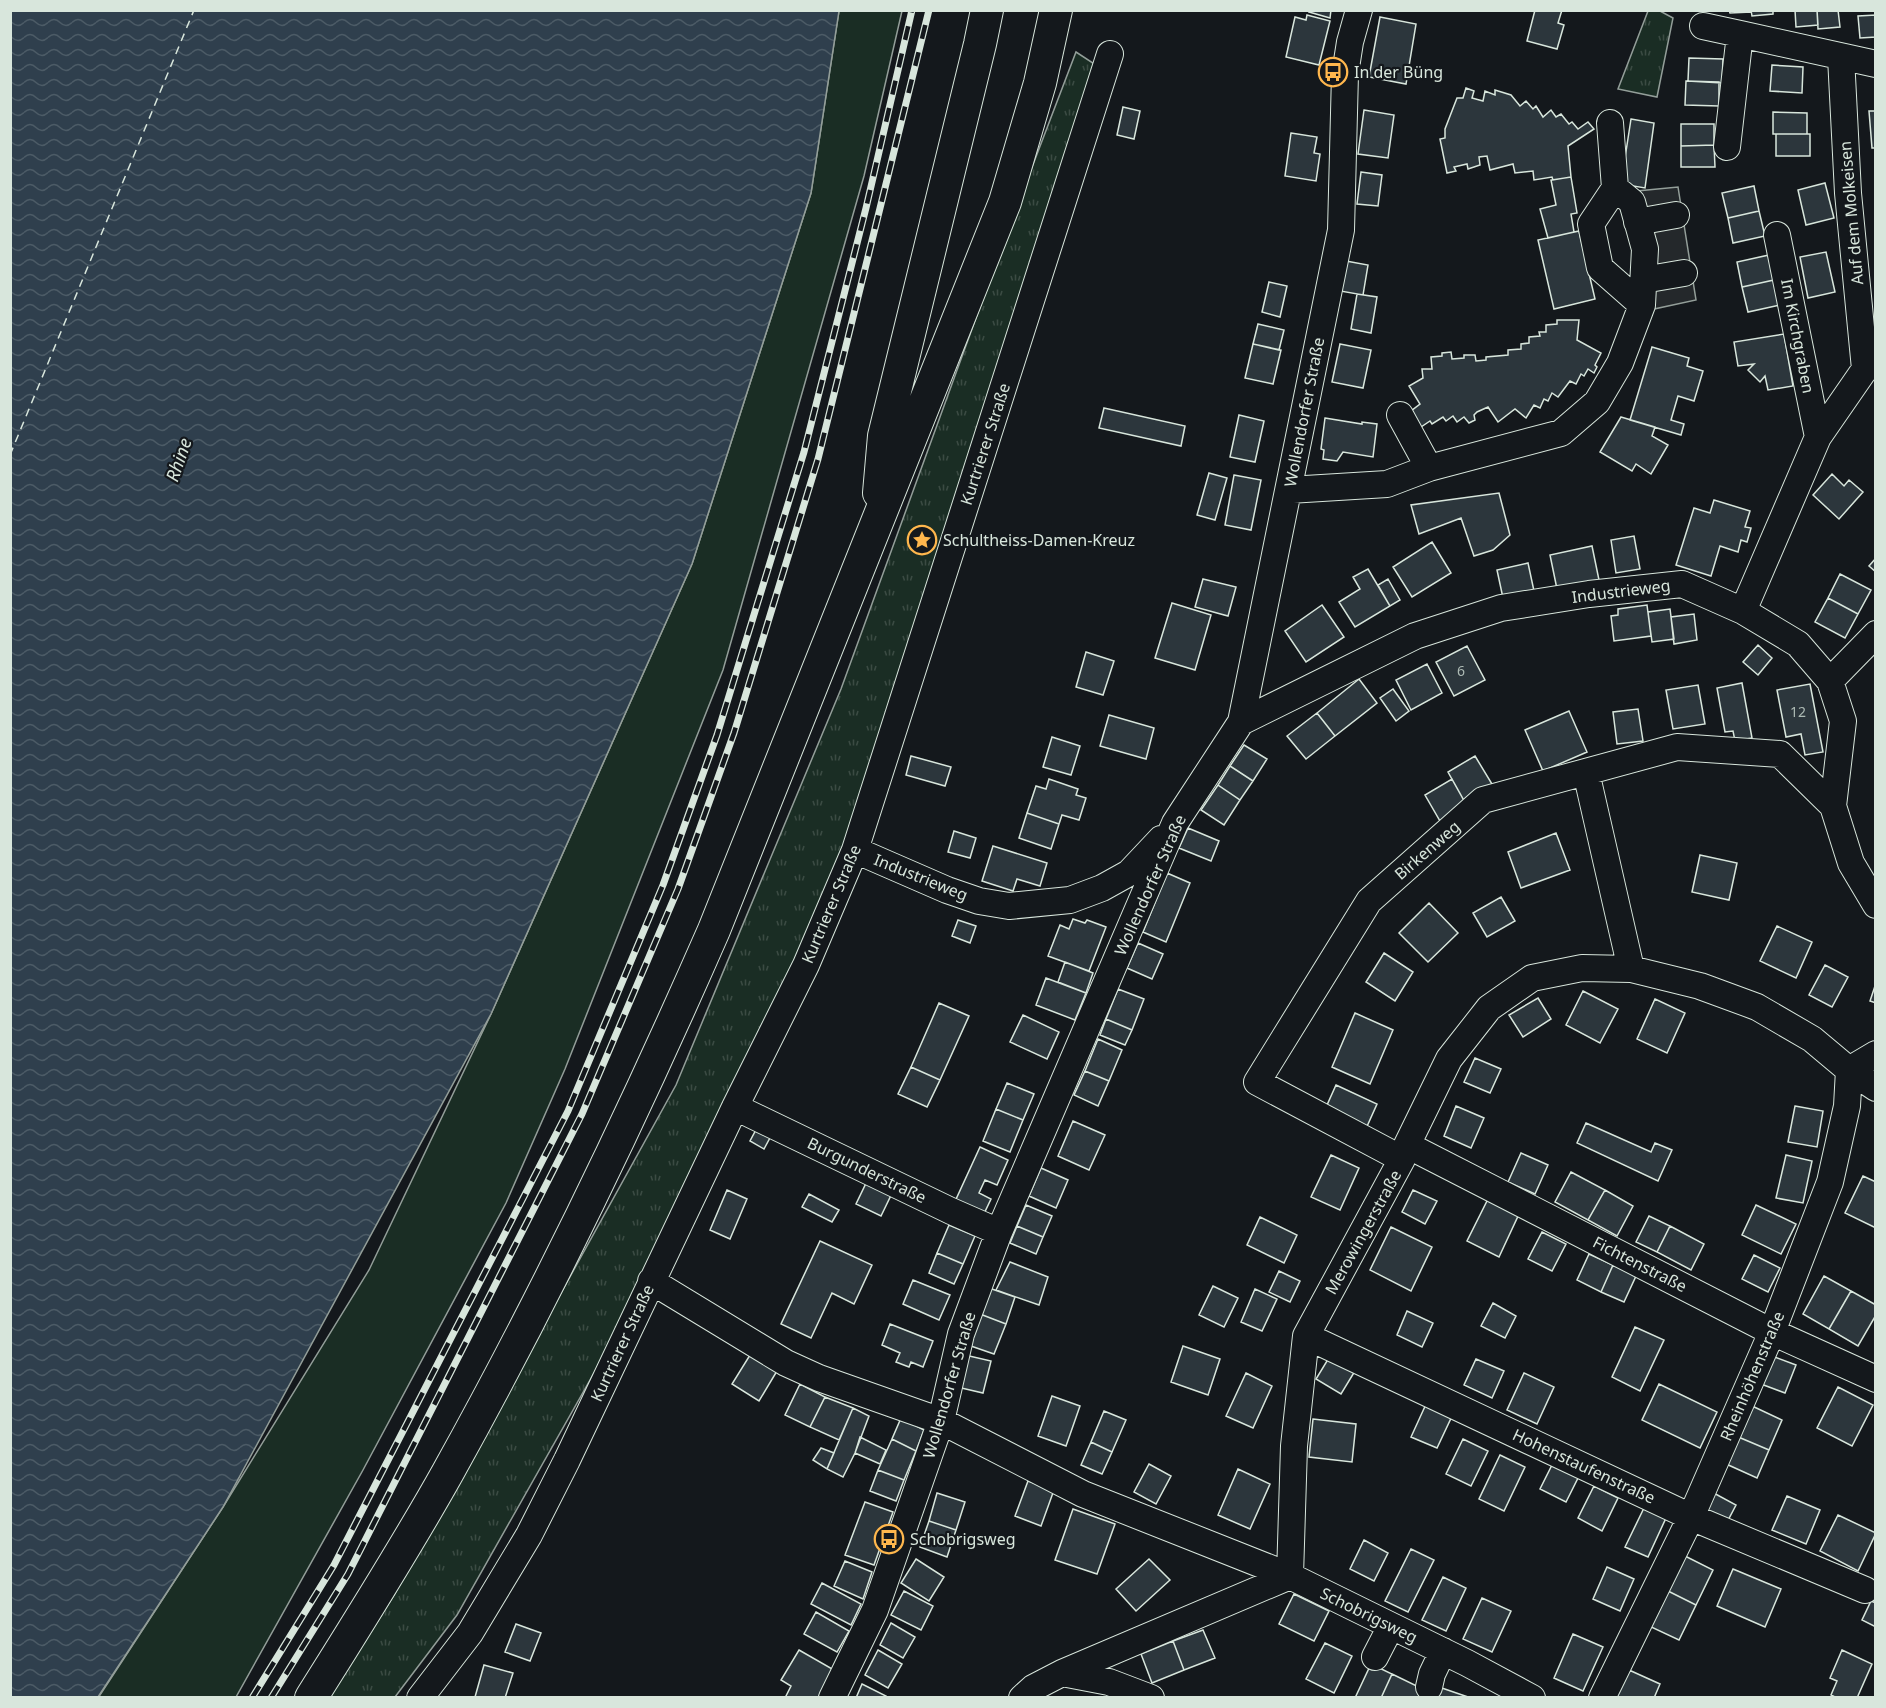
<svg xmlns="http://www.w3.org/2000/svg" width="1886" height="1708" font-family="'Noto Sans',sans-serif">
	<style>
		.green { fill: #1a2d24; stroke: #939e99; stroke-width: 1.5 }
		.park { fill: url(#park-tufts); stroke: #939e99; stroke-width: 1.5 }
		.parking { fill: #24282b; stroke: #939e99; stroke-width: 1.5 }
		.water { fill: url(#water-waves); stroke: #939e99; stroke-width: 1.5 }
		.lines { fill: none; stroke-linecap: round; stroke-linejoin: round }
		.ferry { stroke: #d8e6dc; stroke-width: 1.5; stroke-dasharray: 8 6; stroke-linecap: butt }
		.building { fill: #2c363c; stroke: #d8e6dc; stroke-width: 1.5 }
		.minor-casing { stroke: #d8e6dc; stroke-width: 28 }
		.major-casing { stroke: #d8e6dc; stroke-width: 34 }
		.minor { stroke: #14181c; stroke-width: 26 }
		.major { stroke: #14181c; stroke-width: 32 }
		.rail-casing { stroke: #d8e6dc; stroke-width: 7 }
		.rail { stroke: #14181c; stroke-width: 4.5; stroke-dasharray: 14; stroke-linecap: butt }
		.labels { text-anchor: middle; stroke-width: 4.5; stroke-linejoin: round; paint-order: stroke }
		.number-label { font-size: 14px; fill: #adbab4 }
		.poi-label { font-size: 16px; fill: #d8e6dc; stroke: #14181c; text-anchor: start }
		.street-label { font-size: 16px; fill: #d8e6dc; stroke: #14181c }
		.water-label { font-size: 18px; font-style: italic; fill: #d8e6dc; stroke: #14181c }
	</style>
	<defs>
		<pattern id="park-tufts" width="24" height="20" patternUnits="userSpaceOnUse" patternTransform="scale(1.5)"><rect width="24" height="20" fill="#1a2d24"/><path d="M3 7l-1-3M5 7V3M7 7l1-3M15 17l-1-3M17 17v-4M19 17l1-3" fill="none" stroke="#3b4b43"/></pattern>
		<pattern id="water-waves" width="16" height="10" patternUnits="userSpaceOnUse" patternTransform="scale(1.5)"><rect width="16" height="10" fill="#2f3f4d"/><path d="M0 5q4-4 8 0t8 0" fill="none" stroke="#4c5b66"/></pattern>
	</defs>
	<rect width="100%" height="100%" fill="#14181c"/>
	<path class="green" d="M839,11H902L864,176L723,670L565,1069L506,1203L363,1470L236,1697L98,1698L223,1507L369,1270L491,1014L692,564L811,193Z"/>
	<path class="park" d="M1648,11H1660L1673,18L1657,97L1618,89Z
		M1076,52L1096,65L846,855L654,1267L457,1615L395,1697L329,1698L394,1595L676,1085L841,689L1008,230Z"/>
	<path class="parking" d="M1678,187L1696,300L1654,309L1637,191Z"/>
	<path class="water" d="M11,10L839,11L811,193L692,564L491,1014L223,1507L98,1697H11Z"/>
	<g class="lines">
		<path class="ferry" d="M10,455L194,10"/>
	</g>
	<path class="building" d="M1310,10H1331L1330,18L1309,12Z
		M1535,10H1562L1558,23L1564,25L1557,49L1527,41Z
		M1729,10H1751V12L1730,13Z
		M1751,10H1773V14L1752,16Z
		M1795,10H1817L1818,25L1796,27Z
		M1817,10H1838L1840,27L1818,29Z
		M1307,15L1330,21L1319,65L1286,57L1295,17L1306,20Z
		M1876,15V37L1860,38L1858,16Z
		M1380,17L1416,24L1406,84L1369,77Z
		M1689,58L1723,59L1722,83L1688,81Z
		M1772,65L1803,67L1802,93L1770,91Z
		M1686,81L1719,82V106L1685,105Z
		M1466,88L1474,91L1472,98L1483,101L1485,91L1495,95V90L1511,95L1520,106L1526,101L1533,109L1536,106L1543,117L1551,110L1556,117L1561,114L1569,124L1572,122L1578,129L1588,122L1594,129L1568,146L1571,177L1553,180L1552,177L1534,180L1533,171L1515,173L1513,164L1490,170L1487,156L1479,157L1480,165L1468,169L1467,164L1454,167L1456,171L1447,173L1440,139L1445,138V129L1457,98H1463Z
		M1123,107L1140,111L1134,139L1117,135Z
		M1364,110L1394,115L1388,158L1358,154Z
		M1869,111H1876V148H1872Z
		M1773,112L1807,113V134H1773Z
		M1631,119L1654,123L1645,188L1621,184Z
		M1681,124H1714V145L1681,146Z
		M1291,133L1317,137L1314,153L1320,154L1316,181L1285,176Z
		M1776,134H1810V156H1776Z
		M1714,145L1715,167H1681V146Z
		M1361,172L1382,175L1378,206L1357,204Z
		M1571,177L1577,213L1571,214L1574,232L1548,238L1540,209L1556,205L1551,180Z
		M1825,183L1834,218L1806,225L1798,190Z
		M1754,186L1759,211L1728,218L1722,193Z
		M1759,211L1765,236L1733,243L1728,218Z
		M1579,231L1595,299L1554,309L1538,240Z
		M1826,252L1835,292L1808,298L1800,257Z
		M1769,255L1774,280L1742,287L1737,262Z
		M1346,261L1368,265L1363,295L1340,291Z
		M1774,280L1780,305L1748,312L1742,287Z
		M1269,282L1287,286L1280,317L1262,312Z
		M1357,294L1377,297L1371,333L1351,329Z
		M1557,320H1579L1577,340L1601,353L1595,365L1597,367L1594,373L1588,369L1584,376L1581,374L1576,384L1570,381L1558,397L1552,393L1548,401L1544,399L1540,408L1534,405L1526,418L1515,409L1498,422L1488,407L1477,412L1474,415L1475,420L1469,423L1464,417L1457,422L1453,416L1446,421L1443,417L1432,424L1430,421L1421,427L1411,411L1420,404L1409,386L1423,378L1422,369H1432L1431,357L1442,356V353L1451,352L1452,359L1464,358V355H1475L1476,361L1486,360V357L1508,355V350L1521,349V344L1529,343V337L1540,336L1539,332H1546V325L1557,324Z
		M1258,324L1284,330L1279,350L1253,344Z
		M1784,334L1793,386L1768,390L1765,376L1760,382L1748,370L1754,364L1738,366L1734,342Z
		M1253,344L1281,350L1273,384L1245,378Z
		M1340,344L1371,350L1363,388L1332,382Z
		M1652,347L1689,358L1687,366L1703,371L1694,401L1678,396L1671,420L1684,424L1681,435L1630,420Z
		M1104,408L1185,426L1181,446L1099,428Z
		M1239,415L1264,421L1255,462L1230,457Z
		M1621,417L1655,427L1652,436L1668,445L1651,474L1636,464L1632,471L1600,452Z
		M1325,418L1362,424V422L1377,424L1373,457L1343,452L1337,461L1323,459L1324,450L1321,449Z
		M1209,473L1227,478L1215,520L1197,515Z
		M1832,474L1844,486L1849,480L1863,492L1839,519L1813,495Z
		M1234,475L1261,480L1251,530L1225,525Z
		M1499,493L1510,535L1493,550L1474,556L1461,518L1419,534L1411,505Z
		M1714,500L1750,511L1745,527L1751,528L1747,542L1741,540L1738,552L1720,546L1711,576L1676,565L1694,508L1710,513Z
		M1634,536L1640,569L1616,573L1611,540Z
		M1432,542L1451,573L1412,597L1393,567Z
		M1592,546L1599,580L1557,589L1550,555Z
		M1876,558V572L1869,566Z
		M1528,563L1534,591L1503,598L1497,570Z
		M1368,569L1390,606L1355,627L1339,602L1360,589L1353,577Z
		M1840,574L1871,590L1858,614L1828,598Z
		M1203,579L1236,587L1228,616L1195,607Z
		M1388,579L1400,600L1390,606L1378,585Z
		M1828,598L1858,614L1845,638L1815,622Z
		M1172,603L1211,615L1195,670L1155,658Z
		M1322,605L1344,637L1306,662L1285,631Z
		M1647,605L1651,636L1614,641L1611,616L1618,615V609Z
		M1670,609L1674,639L1652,642L1648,612Z
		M1694,614L1697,640L1674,644L1671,617Z
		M1758,645L1772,658L1758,675L1743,662Z
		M1467,646L1485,680L1454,696L1436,662Z
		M1086,652L1114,661L1103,695L1076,687Z
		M1427,664L1442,693L1411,710L1396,680Z
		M1359,679L1377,703L1335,736L1317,713Z
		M1742,683L1752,738L1735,741L1733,731L1725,732L1717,688Z
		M1810,684L1823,752L1805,755L1801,734L1786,737L1777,690Z
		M1698,685L1705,724L1673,729L1666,690Z
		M1393,689L1409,711L1396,721L1380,698Z
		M1638,709L1643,741L1617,744L1613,712Z
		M1569,711L1587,752L1543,771L1525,730Z
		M1317,713L1335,736L1306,759L1287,736Z
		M1109,715L1154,728L1146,759L1100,746Z
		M1052,737L1080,746L1071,775L1043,767Z
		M1244,745L1267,759L1253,781L1230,766Z
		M911,756L951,767L945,786L906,775Z
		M1475,756L1495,789L1467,806L1448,772Z
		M1230,766L1253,781L1240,800L1218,785Z
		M1049,779L1078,789L1076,795L1086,798L1079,820L1062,815L1059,824L1027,813L1036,786L1046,789Z
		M1452,779L1467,806L1440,821L1425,795Z
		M1218,785L1240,800L1224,825L1201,810Z
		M1027,813L1059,824L1051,849L1019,838Z
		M1188,828L1219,841L1211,861L1179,848Z
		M954,831L976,838L970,858L948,852Z
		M1556,833L1570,870L1521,888L1508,852Z
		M993,846L1047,863L1040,886L1017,879L1013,891L982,881Z
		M1700,855L1737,863L1729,900L1692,892Z
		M1167,873L1190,883L1166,942L1143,932Z
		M1501,897L1515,921L1487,937L1473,913Z
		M1429,903L1458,933L1428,962L1399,933Z
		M1073,919L1085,923L1087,920L1106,927L1089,971L1048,956L1060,925L1069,929Z
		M958,920L976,926L970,943L952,936Z
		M1777,926L1812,942L1796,978L1760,961Z
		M1138,943L1163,954L1152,979L1127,968Z
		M1384,953L1413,972L1395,1001L1366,982Z
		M1065,962L1093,973L1086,993L1058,982Z
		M1825,965L1848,977L1832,1007L1809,995Z
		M1046,978L1086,993L1075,1020L1036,1005Z
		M1876,983V1003L1870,1001Z
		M1118,989L1144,999L1132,1030L1106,1019Z
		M1583,991L1618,1009L1600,1043L1566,1025Z
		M1538,998L1551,1019L1523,1037L1509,1015Z
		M1655,999L1685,1013L1667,1053L1637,1039Z
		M939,1003L969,1016L940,1080L911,1067Z
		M1355,1013L1393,1030L1370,1084L1332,1067Z
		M1023,1015L1059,1032L1047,1059L1010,1042Z
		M1106,1019L1132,1030L1125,1045L1100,1035Z
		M1098,1039L1122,1050L1109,1081L1085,1071Z
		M1475,1058L1501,1069L1490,1093L1464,1082Z
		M911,1067L940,1080L927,1107L898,1094Z
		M1085,1071L1109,1081L1098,1106L1074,1095Z
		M1007,1083L1034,1094L1023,1120L996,1109Z
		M1336,1085L1377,1104L1364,1133L1323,1114Z
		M1456,1106L1484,1118L1471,1148L1444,1136Z
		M1795,1106L1823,1111L1817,1147L1788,1142Z
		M996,1109L1023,1120L1010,1152L983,1141Z
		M1073,1121L1105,1135L1089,1170L1058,1156Z
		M1586,1123L1651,1152L1655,1143L1672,1150L1658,1181L1577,1143Z
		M758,1126L772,1134L764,1149L750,1141Z
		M980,1147L1008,1160L997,1185L985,1180L979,1193L991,1199L980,1222L952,1208Z
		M1521,1153L1548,1165L1535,1194L1508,1182Z
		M1331,1155L1359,1168L1340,1210L1311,1197Z
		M1786,1155L1812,1161L1803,1203L1776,1198Z
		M1041,1168L1068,1180L1056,1208L1029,1196Z
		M1571,1172L1605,1190L1588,1220L1555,1202Z
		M870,1175L895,1187L881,1216L856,1204Z
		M1863,1176L1876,1182V1228L1845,1213Z
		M727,1190L747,1199L730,1239L710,1230Z
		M1413,1190L1437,1201L1425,1224L1402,1212Z
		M1605,1190L1633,1206L1617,1236L1588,1220Z
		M809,1194L839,1210L832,1222L802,1207Z
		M1488,1199L1519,1214L1499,1257L1467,1241Z
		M1026,1205L1052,1216L1043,1237L1017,1226Z
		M1756,1205L1796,1224L1781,1254L1742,1235Z
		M1649,1216L1670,1226L1657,1252L1636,1242Z
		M1260,1217L1297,1235L1284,1263L1247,1245Z
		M949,1225L975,1236L963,1264L937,1253Z
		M1017,1226L1043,1237L1036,1254L1010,1243Z
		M1670,1226L1704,1244L1691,1270L1657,1252Z
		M1391,1227L1432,1247L1411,1291L1370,1270Z
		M1542,1232L1566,1244L1552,1271L1528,1259Z
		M820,1241L872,1265L854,1304L832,1293L811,1338L781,1324Z
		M937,1253L963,1264L954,1284L929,1273Z
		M1589,1254L1613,1265L1601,1292L1577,1280Z
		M1754,1255L1780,1268L1768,1292L1742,1279Z
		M1010,1262L1048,1277L1039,1305L996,1290Z
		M1613,1265L1636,1276L1624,1302L1601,1292Z
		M1279,1271L1300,1281L1290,1302L1269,1292Z
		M1824,1276L1851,1291L1829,1329L1803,1314Z
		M913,1280L950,1295L939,1320L903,1304Z
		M1213,1286L1238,1298L1224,1327L1199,1315Z
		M989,1288L1015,1297L1006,1324L980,1314Z
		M1255,1289L1277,1299L1262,1331L1241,1322Z
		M1851,1291L1876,1305V1315L1858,1346L1829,1329Z
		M1493,1303L1516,1316L1505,1338L1481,1326Z
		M1407,1311L1433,1323L1422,1347L1397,1335Z
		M980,1314L1006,1324L994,1354L968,1345Z
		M890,1324L933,1341L923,1367L911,1362L909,1367L896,1362L900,1353L882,1345Z
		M1635,1327L1664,1340L1640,1391L1612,1377Z
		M1183,1346L1220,1359L1208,1395L1171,1382Z
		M750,1355L777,1371L759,1401L732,1384Z
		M965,1355L991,1361L983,1393L957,1387Z
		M1330,1356L1355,1371L1341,1394L1316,1379Z
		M1772,1356L1796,1365L1785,1393L1761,1384Z
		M1476,1359L1504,1371L1492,1398L1464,1385Z
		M1246,1373L1272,1386L1253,1428L1226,1416Z
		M1524,1373L1554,1387L1537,1424L1507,1410Z
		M800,1384L825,1397L810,1427L785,1415Z
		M1659,1384L1717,1412L1700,1448L1642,1420Z
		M1838,1387L1873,1405L1852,1446L1817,1428Z
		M1052,1396L1080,1406L1066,1446L1038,1436Z
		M825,1397L853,1408L839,1440L810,1427Z
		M1427,1402L1453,1414L1437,1448L1411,1437Z
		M1750,1405L1782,1420L1769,1450L1736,1436Z
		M853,1408L869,1416L855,1453L843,1477L827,1469Z
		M1104,1411L1126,1420L1112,1452L1091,1442Z
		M901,1418L924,1430L916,1451L892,1439Z
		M1313,1419L1356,1424L1352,1462L1309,1457Z
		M1736,1436L1769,1450L1757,1478L1724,1463Z
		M860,1437L886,1450L880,1464L855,1453Z
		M892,1439L916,1451L904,1480L878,1470Z
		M1463,1439L1488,1451L1471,1486L1446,1474Z
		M1091,1442L1112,1452L1102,1474L1081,1465Z
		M821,1448L834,1453L827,1469L813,1460Z
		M1500,1455L1525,1467L1504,1511L1479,1499Z
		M1553,1463L1579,1476L1566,1502L1540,1489Z
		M1149,1464L1171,1476L1156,1504L1134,1492Z
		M1238,1469L1270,1484L1250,1529L1218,1515Z
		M878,1470L904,1480L896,1501L870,1491Z
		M1028,1481L1054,1490L1041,1526L1015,1516Z
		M1594,1486L1618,1498L1602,1531L1578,1518Z
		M1710,1491L1736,1505L1725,1526L1699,1513Z
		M937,1493L965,1502L956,1530L929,1521Z
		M1787,1496L1820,1510L1806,1544L1772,1530Z
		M865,1502L893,1512L874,1565L845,1555Z
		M1644,1508L1666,1518L1648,1557L1625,1547Z
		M1073,1509L1115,1524L1097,1574L1055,1560Z
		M1838,1515L1876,1533L1858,1571L1820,1551Z
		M929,1521L956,1530L947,1557L920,1547Z
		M1364,1540L1388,1553L1374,1581L1350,1569Z
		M1411,1549L1434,1560L1408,1612L1385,1601Z
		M1683,1555L1713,1570L1696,1605L1666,1590Z
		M916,1559L944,1577L929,1601L901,1583Z
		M1149,1559L1170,1580L1136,1611L1116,1589Z
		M845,1561L872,1572L863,1599L834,1586Z
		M1607,1567L1634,1579L1620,1611L1593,1599Z
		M1733,1569L1781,1589L1765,1627L1717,1606Z
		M1443,1577L1466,1588L1446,1631L1422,1620Z
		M822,1583L861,1604L851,1625L811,1604Z
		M1666,1590L1696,1605L1679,1640L1649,1626Z
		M904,1591L933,1606L921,1630L891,1615Z
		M1294,1594L1329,1611L1314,1641L1279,1624Z
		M1482,1598L1511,1611L1492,1652L1463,1639Z
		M1871,1601L1876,1603V1627L1862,1620Z
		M816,1612L849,1631L837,1652L804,1634Z
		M891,1623L915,1637L903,1658L880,1645Z
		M516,1624L541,1633L530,1661L505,1652Z
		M1203,1630L1215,1658L1184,1670L1173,1641Z
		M1573,1634L1603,1647L1583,1691L1554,1678Z
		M1173,1641L1184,1670L1152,1683L1141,1654Z
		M1325,1643L1352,1656L1334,1693L1306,1679Z
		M799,1650L834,1670L818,1698H785L791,1686L781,1680Z
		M878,1650L902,1664L888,1688L865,1675Z
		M1842,1650L1872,1664L1857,1698H1837L1831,1695L1837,1681L1830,1678Z
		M1371,1664L1392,1674L1381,1698H1355Z
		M484,1665L513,1673L505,1698L475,1697Z
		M1629,1670L1660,1684L1654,1698H1616Z
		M1392,1674L1423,1689L1419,1698H1381Z
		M862,1684L886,1696L885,1698H856Z
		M1436,1686L1471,1698H1432Z"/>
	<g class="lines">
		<g class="minor-casing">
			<path id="minor" d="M1703,26L1740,34
				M1841,57L1848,193L1865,369
				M1727,147L1740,34L1876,64
				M1615,188L1591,224L1600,268L1642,305
				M1637,222L1676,215
				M1777,235L1818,437
				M1643,280L1684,273
				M1400,415L1429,468
				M1289,490L1387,484L1429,468L1561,433L1597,402L1620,363L1642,305L1645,249L1632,202L1615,188L1610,123
				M1743,611L1818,437L1865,369L1876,365
				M1830,681L1876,634
				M1241,722L1415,636L1501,608L1589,594L1682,584L1743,611L1798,644L1830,681L1843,721L1833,806L1851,863L1876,905
				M1586,772L1631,969
				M855,850L947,890L979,901L1009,906L1070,900L1102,888L1129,873L1161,839
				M735,1107L951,1211L999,1232
				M1407,1145L1772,1332L1876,1379
				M1402,1159L1257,1082L1369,901L1483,800L1677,747L1780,754L1833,806
				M651,1281L786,1363L819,1378L941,1421L1083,1494L1290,1576L1467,1663L1532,1698
				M1306,1336L1691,1517L1865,1590
				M1375,1657L1391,1626
				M1062,1673L1109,1682L1151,1698
				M1429,1687L1432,1674L1443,1651
				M420,1698L470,1633L529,1535L567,1460L735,1107L806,965L855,850L1110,54
				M832,1698L875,1610L941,1421L961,1334L999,1232L1175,823L1241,722L1341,230L1345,74L1350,42L1359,10
				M1022,1698L1033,1688L1062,1673L1290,1576L1294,1446L1306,1336L1402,1159L1407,1145L1449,1059L1489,1008L1532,978L1582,968L1631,969L1700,986L1757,1007L1812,1039L1849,1070L1876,1088
				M1602,1698L1691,1517L1772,1332L1830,1182L1847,1106L1849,1070L1876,1054"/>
		</g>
		<g class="major-casing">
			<path id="major" d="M879,493L884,436L980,44L987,10
				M311,1698C358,1623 405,1549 448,1472C546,1296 633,1115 714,930L1005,202L1040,83L1056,10"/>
		</g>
		<use href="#minor" class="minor"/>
		<use href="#major" class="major"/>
		<g class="rail-casing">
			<path id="rail" d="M252,1698L334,1565L568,1111L663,885L717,735L804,452L866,208L912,10
				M271,1698L348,1574L582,1114L678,889L734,733L818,459L929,10"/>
		</g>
		<use href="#rail" class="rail"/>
	</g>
	<defs>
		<g id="bus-ring" transform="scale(1.5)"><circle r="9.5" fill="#14181c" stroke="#ffb74d" stroke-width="1.5"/><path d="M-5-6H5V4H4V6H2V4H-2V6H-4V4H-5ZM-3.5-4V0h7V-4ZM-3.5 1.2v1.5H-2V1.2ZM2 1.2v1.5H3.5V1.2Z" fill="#ffb74d"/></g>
		<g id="sight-ring" transform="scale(1.5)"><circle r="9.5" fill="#14181c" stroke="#ffb74d" stroke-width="1.5"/><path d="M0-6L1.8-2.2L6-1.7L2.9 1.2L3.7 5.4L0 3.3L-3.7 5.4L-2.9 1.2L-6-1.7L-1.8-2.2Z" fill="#ffb74d"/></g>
	</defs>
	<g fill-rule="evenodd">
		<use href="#bus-ring" x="1333" y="72"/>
		<use href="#sight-ring" x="922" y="540"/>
		<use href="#bus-ring" x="889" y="1539"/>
	</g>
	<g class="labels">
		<g class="number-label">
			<text x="1461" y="676">6</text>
			<text x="1798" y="717">12</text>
		</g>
		<g class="poi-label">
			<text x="1354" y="78">In der Büng</text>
			<text x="943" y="546">Schultheiss-Damen-Kreuz</text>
			<text x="910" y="1545">Schobrigsweg</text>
		</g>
		<g class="street-label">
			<text transform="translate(1851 213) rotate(-95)" y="6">Auf dem Molkeisen</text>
			<text transform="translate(1798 336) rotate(79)" y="6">Im Kirchgraben</text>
			<text transform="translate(1304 412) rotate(-79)" y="6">Wollendorfer Straße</text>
			<text transform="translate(985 444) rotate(-72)" y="6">Kurtrierer Straße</text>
			<text transform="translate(1621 591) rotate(-7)" y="6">Industrieweg</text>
			<text transform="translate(1427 850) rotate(-41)" y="6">Birkenweg</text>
			<text transform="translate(921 877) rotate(22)" y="6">Industrieweg</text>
			<text transform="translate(1150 885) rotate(-66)" y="6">Wollendorfer Straße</text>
			<text transform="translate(831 904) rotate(-67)" y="6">Kurtrierer Straße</text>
			<text transform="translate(867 1170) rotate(26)" y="6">Burgunderstraße</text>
			<text transform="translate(1363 1232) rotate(-61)" y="6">Merowingerstraße</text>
			<text transform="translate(1640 1264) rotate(27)" y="6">Fichtenstraße</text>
			<text transform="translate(622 1343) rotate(-65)" y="6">Kurtrierer Straße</text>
			<text transform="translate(1752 1376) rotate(-67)" y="6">Rheinhöhenstraße</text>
			<text transform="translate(949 1385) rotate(-74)" y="6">Wollendorfer Straße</text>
			<text transform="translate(1584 1466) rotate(25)" y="6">Hohenstaufenstraße</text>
			<text transform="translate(1369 1615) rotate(26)" y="6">Schobrigsweg</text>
		</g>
		<g class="water-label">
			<text transform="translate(179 460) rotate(-71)" y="6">Rhine</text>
		</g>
	</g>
	<rect width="1886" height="1708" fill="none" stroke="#d8e6dc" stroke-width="24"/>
</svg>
